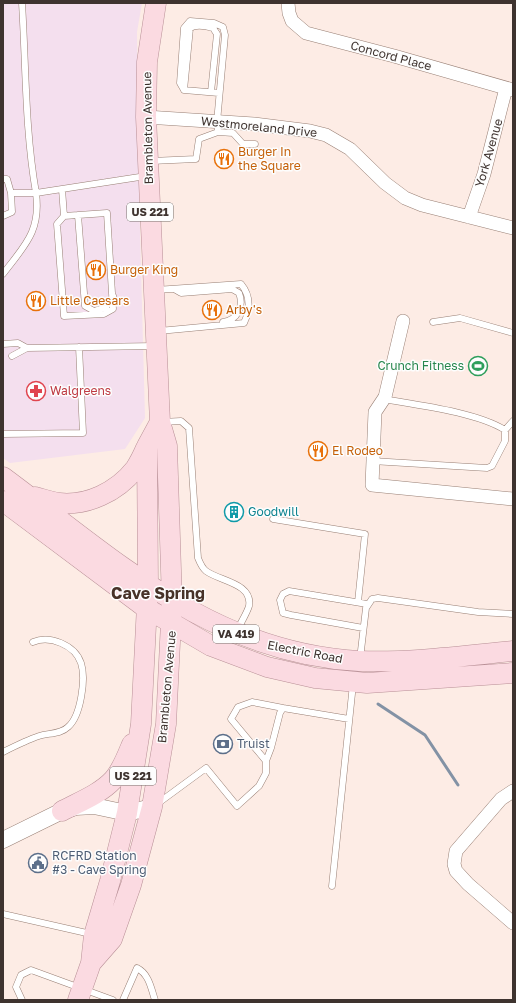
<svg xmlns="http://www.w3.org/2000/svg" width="516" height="1003" font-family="'Golos Text',sans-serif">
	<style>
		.commercial { fill: #f4dfee }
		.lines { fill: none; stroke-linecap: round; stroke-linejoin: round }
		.stream { stroke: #8392a5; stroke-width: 3 }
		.service-casing { stroke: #987f74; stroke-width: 7 }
		.minor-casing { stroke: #987f74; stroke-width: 14 }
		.tertiary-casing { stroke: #987f74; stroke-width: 17 }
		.primary-casing { stroke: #b88f96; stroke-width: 21 }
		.service { stroke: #fff; stroke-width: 6 }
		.minor { stroke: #fff; stroke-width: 13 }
		.tertiary { stroke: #fff; stroke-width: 16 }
		.primary { stroke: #fbdae1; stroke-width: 20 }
		.labels { text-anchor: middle; stroke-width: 3; stroke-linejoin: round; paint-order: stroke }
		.shield { fill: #fdfdfd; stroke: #77706d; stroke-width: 1 }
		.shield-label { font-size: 11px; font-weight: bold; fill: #3e332f }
		.street-label { font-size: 12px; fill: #3e332f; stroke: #fdfdfd }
		.food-label { font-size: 12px; fill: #c56008; stroke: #fdfdfd; text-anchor: start }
		.leisure-label { font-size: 12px; fill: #27864d; stroke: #fdfdfd; text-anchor: end }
		.health-label { font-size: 12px; fill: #be3a42; stroke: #fdfdfd; text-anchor: start }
		.culture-label { font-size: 12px; fill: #0d838f; stroke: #fdfdfd; text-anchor: start }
		.service-label { font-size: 12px; fill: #4e5e75; stroke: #fdfdfd; text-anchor: start }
		.district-label { font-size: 16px; font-weight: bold; fill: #473228; stroke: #fdfdfd }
	</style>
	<rect width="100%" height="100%" fill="#fdece5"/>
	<path class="commercial" d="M3,3H142L137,32L139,193L145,418L125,449L10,463L3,458Z"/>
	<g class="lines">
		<path class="stream" d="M378,704L425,735L458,785"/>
		<g class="service-casing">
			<path id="service" d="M184,90L190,28C196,24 206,26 213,28L217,34L211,92
				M218,132L217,122L225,35L223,27L214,23L190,21L184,28L180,83L184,90L219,93
				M151,161L196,159L199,139L218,132L233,133L243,144H255
				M3,179H7L11,193H36C25,130 26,67 22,3
				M62,189L64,216L107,213L113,309L104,314L64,316L57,224L64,216
				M78,215L85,306L94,311L106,307L113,296
				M3,216L12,212L11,193
				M3,274C25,245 41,231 36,193L146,176
				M174,289L181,293L232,289L239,293C244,306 238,320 223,322
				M156,290L241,284C251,296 250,310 244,323L159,331
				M433,322L460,318L513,333
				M3,344L18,343L27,348L155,346
				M12,356L27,348
				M162,422L181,421L189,428L198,558C200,563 202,568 206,571C219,581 253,583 249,606C247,613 241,622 238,629
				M505,430L513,421
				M3,434L83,433L79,347
				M372,461L487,468L492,466L505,441V430C476,412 417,405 383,399
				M273,519L365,534L358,602
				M363,628L291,615L283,613L280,600L283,594L289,591L367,604
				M360,659L366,608L372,599L378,598L478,612L513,614
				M3,752C15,746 27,740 39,736C49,733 61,734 68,727C81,716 86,678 81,663C75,645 50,635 33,642
				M266,761L231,719L238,707L252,702L283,708
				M157,804L206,768L237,806L259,786L266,773V761L271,748L280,713L283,708L349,719
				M332,886L353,684
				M3,914L91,934
				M22,1000L16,987L21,975L31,970L113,1000
				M123,1000L137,968C149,974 151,988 155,1000"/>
		</g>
		<g class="minor-casing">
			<path id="minor" d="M288,3L289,13L292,21L306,33L394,56L513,90
				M146,117L254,124L310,131L326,135L350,149L385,183L405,198L422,205L513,228
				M469,217L484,174L506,88
				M403,321L385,397L375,412L372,485L513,499
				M513,791L501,799L456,851L454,864L456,871L468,884L513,923"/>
		</g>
		<g class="tertiary-casing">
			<path id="tertiary" d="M3,840L62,811L76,807L94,806L127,813L152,807"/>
		</g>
		<g class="primary-casing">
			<path id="primary" d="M3,477C115,560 212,653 359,661C410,663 462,656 513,651
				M35,497C43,499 51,502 59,503C87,506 117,492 135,469C139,463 143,455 146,448
				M3,501L146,608L211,646L267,667L315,678L367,683L513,673
				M62,811C79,802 100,794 113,780C122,770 127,756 132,744
				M91,963L112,939L131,885L152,807L166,724L172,601L167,446L160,422L146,117L147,62L156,3
				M78,1000L91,963L94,935L110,881L127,813L141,724L148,585L147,446L160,422"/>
		</g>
		<use href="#service" class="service"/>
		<use href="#minor" class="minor"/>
		<use href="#tertiary" class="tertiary"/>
		<use href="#primary" class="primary"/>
	</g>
	<defs>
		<g id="restaurant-ring" transform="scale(1)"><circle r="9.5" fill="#fdfdfd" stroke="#e8710a" stroke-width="1.5"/><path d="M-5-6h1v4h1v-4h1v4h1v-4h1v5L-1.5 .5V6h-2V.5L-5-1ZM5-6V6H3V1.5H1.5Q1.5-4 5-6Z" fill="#e8710a"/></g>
		<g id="stadium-ring" transform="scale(1)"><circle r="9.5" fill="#fdfdfd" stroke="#2e9e5b" stroke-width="1.5"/><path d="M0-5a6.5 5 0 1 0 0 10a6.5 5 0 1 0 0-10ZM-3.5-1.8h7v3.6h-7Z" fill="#2e9e5b"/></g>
		<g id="pharmacy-ring" transform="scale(1)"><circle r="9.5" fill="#fdfdfd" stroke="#e0444e" stroke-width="1.5"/><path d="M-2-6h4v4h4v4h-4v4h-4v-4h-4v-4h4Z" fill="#e0444e"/></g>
		<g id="building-ring" transform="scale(1)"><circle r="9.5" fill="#fdfdfd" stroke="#0f9aa8" stroke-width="1.5"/><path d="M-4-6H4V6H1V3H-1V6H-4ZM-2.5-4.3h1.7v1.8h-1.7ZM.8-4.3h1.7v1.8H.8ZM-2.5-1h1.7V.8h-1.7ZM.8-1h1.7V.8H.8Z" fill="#0f9aa8"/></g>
		<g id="bank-ring" transform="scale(1)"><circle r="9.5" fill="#fdfdfd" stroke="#5c6f8a" stroke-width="1.5"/><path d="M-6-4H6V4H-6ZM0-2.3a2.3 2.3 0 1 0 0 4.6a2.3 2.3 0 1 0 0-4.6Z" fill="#5c6f8a"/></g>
		<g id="civic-ring" transform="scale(1)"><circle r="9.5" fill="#fdfdfd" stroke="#5c6f8a" stroke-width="1.5"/><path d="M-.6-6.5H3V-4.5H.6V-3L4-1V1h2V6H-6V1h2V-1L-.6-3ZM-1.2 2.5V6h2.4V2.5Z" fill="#5c6f8a"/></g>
	</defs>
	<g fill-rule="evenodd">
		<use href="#restaurant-ring" x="224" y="159"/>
		<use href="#restaurant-ring" x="96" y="270"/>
		<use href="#restaurant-ring" x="36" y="301"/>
		<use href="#restaurant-ring" x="212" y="310"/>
		<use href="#stadium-ring" x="478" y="366"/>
		<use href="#pharmacy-ring" x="36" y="391"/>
		<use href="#restaurant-ring" x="318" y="451"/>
		<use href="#building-ring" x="234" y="512"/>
		<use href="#bank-ring" x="223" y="744"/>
		<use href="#civic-ring" x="38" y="863"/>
	</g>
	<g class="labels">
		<g class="shield">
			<rect x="127" y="203" width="46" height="18" rx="3"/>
			<rect x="213" y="625" width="46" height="18" rx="3"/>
			<rect x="110" y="767" width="46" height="18" rx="3"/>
		</g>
		<g class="shield-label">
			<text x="150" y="216">US 221</text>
			<text x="236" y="638">VA 419</text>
			<text x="133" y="780">US 221</text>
		</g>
		<g class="street-label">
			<text transform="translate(391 56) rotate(15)" y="4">Concord Place</text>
			<text transform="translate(259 127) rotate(6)" y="4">Westmoreland Drive</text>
			<text transform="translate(148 128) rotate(-91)" y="4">Brambleton Avenue</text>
			<text transform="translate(489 153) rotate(-74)" y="4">York Avenue</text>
			<text transform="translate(305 652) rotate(11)" y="4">Electric Road</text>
			<text transform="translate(167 687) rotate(-85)" y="4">Brambleton Avenue</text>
		</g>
		<g class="food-label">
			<text x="238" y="156">Burger In<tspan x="238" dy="14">the Square</tspan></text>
			<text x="110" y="274">Burger King</text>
			<text x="50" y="305">Little Caesars</text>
			<text x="226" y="314">Arby's</text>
			<text x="332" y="455">El Rodeo</text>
		</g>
		<g class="leisure-label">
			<text x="464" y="370">Crunch Fitness</text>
		</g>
		<g class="health-label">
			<text x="50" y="395">Walgreens</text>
		</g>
		<g class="culture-label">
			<text x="248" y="516">Goodwill</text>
		</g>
		<g class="service-label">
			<text x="237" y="748">Truist</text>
			<text x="52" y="860">RCFRD Station<tspan x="52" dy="14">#3 - Cave Spring</tspan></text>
		</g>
		<g class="district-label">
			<text x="158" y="599">Cave Spring</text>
		</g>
	</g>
	<rect width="516" height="1003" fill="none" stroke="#3e332f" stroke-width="8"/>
</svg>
